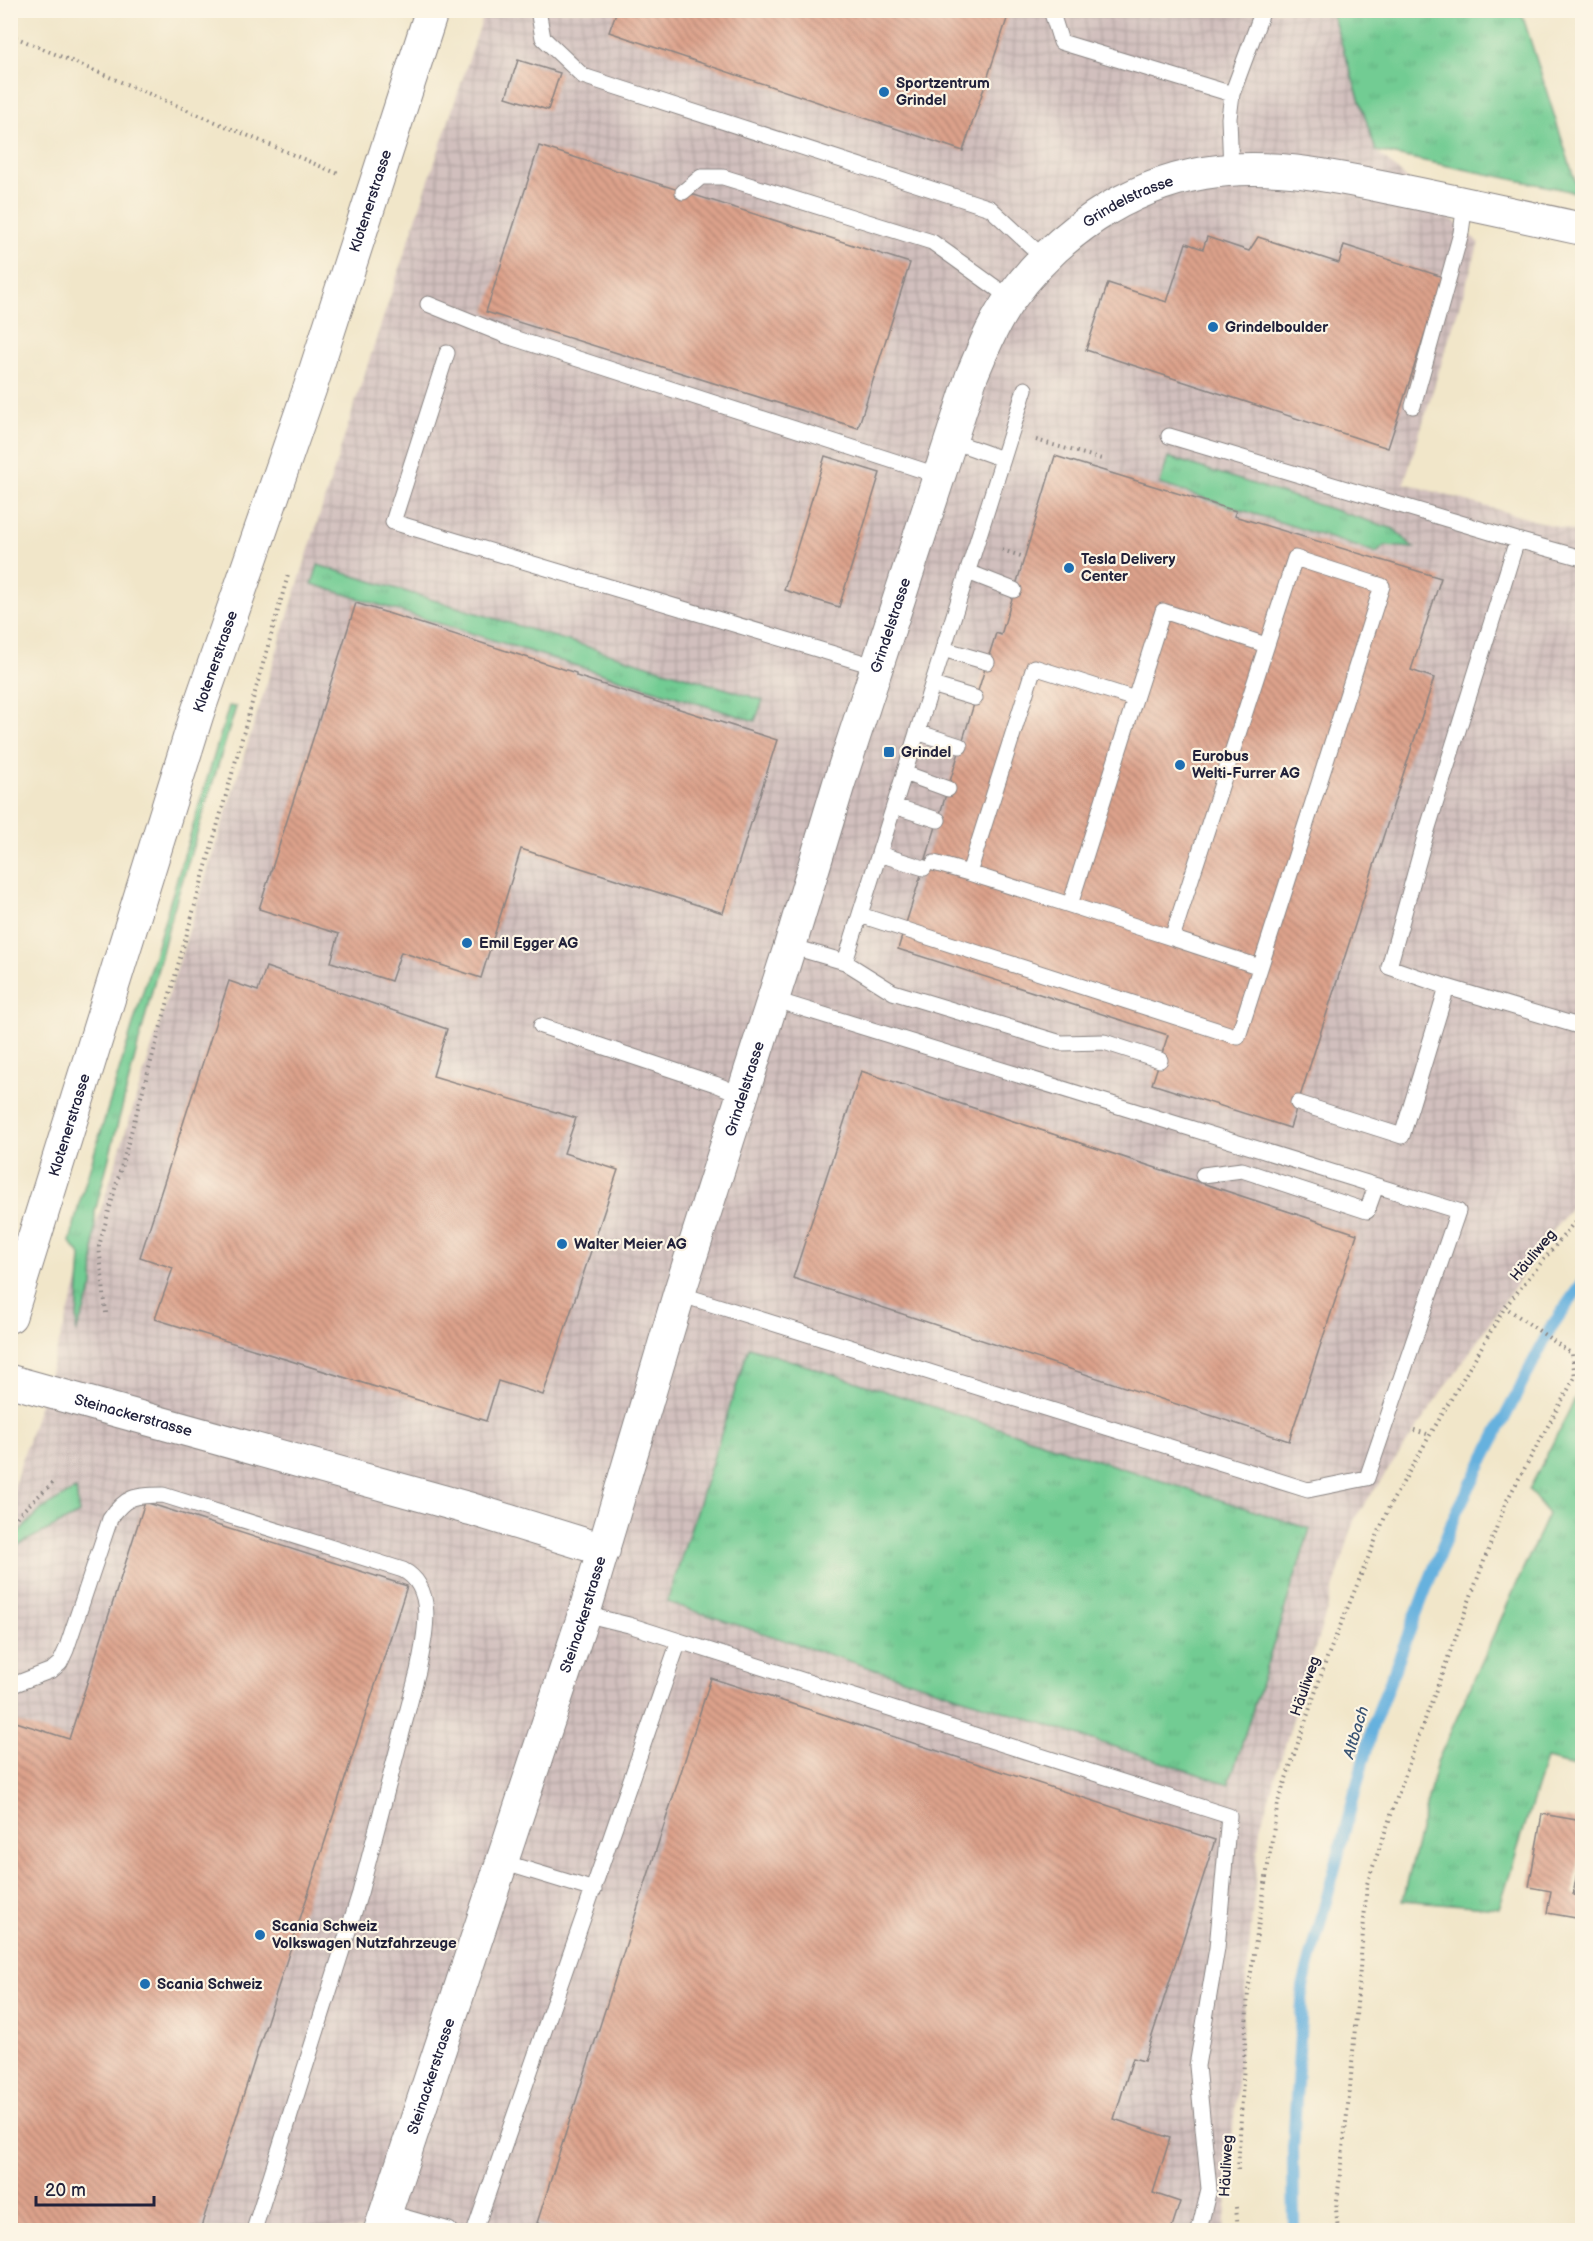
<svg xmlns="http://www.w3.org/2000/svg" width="1593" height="2241" font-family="'Balsamiq Sans',sans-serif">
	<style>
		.industrial { fill: url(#industrial-grid) }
		.grass { fill: url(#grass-tufts); stroke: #4a7767; stroke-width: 1.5 }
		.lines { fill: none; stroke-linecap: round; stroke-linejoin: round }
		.stream { stroke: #66b1de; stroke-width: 12 }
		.building { fill: url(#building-back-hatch) }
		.service-casing { stroke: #8a8482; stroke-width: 17 }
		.minor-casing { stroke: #8a8482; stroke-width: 34 }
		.secondary-casing { stroke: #8a8482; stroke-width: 35 }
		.path { stroke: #8a8482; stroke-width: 4; stroke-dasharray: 1.5 4.5; stroke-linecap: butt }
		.service { stroke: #fff; stroke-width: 15 }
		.minor { stroke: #fff; stroke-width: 32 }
		.secondary { stroke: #fff; stroke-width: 33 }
		.poi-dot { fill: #1f6fb2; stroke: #fcf5e5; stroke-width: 2 }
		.labels { text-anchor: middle; stroke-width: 4.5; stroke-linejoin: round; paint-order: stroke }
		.poi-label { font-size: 15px; font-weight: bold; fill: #22223b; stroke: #fcf5e5; text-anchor: start }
		.street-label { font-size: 15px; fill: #22223b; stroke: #fcf5e5 }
		.water-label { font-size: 16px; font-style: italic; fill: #3a5474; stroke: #fcf5e5 }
	</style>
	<defs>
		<pattern id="industrial-grid" width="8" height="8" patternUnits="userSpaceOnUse" patternTransform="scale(1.5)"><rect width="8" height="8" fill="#d1bfbd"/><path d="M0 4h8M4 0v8" fill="none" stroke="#b3a4a3"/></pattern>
		<pattern id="grass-tufts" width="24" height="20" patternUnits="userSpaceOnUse" patternTransform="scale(1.5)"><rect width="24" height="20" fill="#72cc93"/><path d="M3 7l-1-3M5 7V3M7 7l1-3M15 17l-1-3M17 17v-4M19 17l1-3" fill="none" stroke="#62af80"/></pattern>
		<pattern id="building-back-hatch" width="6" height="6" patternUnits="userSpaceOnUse" patternTransform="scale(1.5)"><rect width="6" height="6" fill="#dda28b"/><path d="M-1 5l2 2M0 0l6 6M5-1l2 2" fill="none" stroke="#b38473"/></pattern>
	</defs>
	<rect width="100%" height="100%" fill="#fcf5e5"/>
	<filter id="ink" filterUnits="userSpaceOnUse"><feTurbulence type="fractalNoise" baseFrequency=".0167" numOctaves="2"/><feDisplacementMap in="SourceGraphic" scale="12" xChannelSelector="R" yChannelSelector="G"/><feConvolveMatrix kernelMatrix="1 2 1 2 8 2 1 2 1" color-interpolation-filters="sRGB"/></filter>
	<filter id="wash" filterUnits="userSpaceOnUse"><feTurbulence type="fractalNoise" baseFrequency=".008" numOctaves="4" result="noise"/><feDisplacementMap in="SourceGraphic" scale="24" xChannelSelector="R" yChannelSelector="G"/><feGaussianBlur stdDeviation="1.35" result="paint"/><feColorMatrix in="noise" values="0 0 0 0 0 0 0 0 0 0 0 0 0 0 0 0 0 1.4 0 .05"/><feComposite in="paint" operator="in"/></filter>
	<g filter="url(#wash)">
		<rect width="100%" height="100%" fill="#f1e6c9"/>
		<path class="industrial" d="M485,11H1331L1376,151L1479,243L1404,483L1582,534V1193L1556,1227L1355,1518L1260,1827L1224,2230H11V1495L356,400Z"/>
		<path class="grass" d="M1331,11H1521L1579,193L1376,151Z
			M1168,457L1394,529L1414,548L1384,546L1377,553L1160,484Z
			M318,565L763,700L755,721L312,584Z
			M229,706L236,707L170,921L95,1212L93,1286L76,1333L81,1256L70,1242L79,1204Z
			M749,1347L1310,1529L1229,1784L667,1602Z
			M1582,1385V1768L1546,1759L1499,1908L1403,1900L1437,1762L1548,1514L1529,1490Z
			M76,1489L79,1514L12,1548L11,1540L42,1509Z"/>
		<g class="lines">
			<path class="stream" d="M1294,2230L1293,2148L1303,1987L1373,1725L1454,1517L1550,1329L1582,1283"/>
		</g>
		<g id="blocks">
			<path class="building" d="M617,10H1010L963,151L609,32Z
				M518,60L560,73L548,110L506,97Z
				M539,146L910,263L858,428L486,312Z
				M1207,237L1249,251L1258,237L1339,263L1344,245L1443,277L1388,448L1086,350L1108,283L1167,302L1186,243L1203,249Z
				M825,456L880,473L839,607L784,590Z
				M1055,456L1236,511L1234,516L1441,578L1411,670L1434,678L1290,1128L1152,1084L1168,1035L898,949L996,633L1001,635Z
				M356,603L576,673V676L777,740L723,913L521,849L481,978L401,952L391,981L331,962L339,934L259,909Z
				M266,967L447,1029L433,1076L576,1118L564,1153L618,1170L543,1395L498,1381L486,1421L155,1319L173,1268L140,1257L229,981L258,991Z
				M861,1071L1357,1234L1289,1441L793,1278Z
				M145,1502L407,1586L200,2230H16L10,2229V1720L69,1739Z
				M711,1678L1215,1840L1144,2061L1133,2058L1114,2119L1170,2138L1153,2193L1180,2202L1171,2230H560L537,2223Z
				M1542,1814L1582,1821V1845L1573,1895L1582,1897V1919L1547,1913L1551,1891L1529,1887Z"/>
		</g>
	</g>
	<g filter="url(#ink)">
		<use href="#blocks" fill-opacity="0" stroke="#8a8482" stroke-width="1.5"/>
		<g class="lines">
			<g class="service-casing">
				<path id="service" d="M538,10L543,38L583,76L990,208L1045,259
					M1051,10L1061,42L1232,94
					M1231,170L1229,118L1232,94L1263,10
					M683,192L701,177H723L932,242L1010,298
					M428,304L507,336L940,476
					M447,353L393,522L877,667
					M1413,406L1461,233L1465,203
					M1169,436L1517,540L1425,837L1389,967L1447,987L1582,1027
					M1003,459L1025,389
					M1517,540L1582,558
					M968,572L1014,590
					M943,649L987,662
					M932,685L975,698
					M1135,699L1163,611L1266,645
					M917,732L960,746
					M904,773L948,789
					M894,806L938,820
					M879,854L924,868
					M934,863L969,873
					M860,915L1238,1037L1382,586L1295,558L1172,938L1070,905L1135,699L1034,667L969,873L1070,905
					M1172,938L1260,967
					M790,946L845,962L893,992L1061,1043L1104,1042L1160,1060
					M845,962L1003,459L952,441
					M541,1026L715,1084L742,1095
					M1298,1103L1402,1136L1447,987
					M1203,1175L1242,1170L1367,1211L1376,1186
					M679,1294L1308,1490L1367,1478L1458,1211L772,999
					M584,1614L629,1625L1229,1816L1217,1948L1197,2066L1209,2189L1199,2230
					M10,1686L52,1670L60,1663L66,1650L110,1519C125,1496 136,1495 163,1495L403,1570C438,1588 424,1640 418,1671L360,1893L254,2230
					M502,1862L594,1890
					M386,2212L449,2230
					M475,2230L679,1641"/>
			</g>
			<g class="minor-casing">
				<g id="minor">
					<path id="s1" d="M10,1381L471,1509L604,1550"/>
					<path id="s2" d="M380,2230L584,1614L679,1294L790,946L839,783L972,375C983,349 994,321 1011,298C1057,234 1125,187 1204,173C1271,161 1340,178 1405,191C1464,203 1523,216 1582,229"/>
				</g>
			</g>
			<g class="secondary-casing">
				<g id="secondary">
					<path id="s3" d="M10,1316L197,714L310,388L432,10"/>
				</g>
			</g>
			<path class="path" d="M10,35L341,175
				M1036,440L1105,460
				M1002,550L1024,557
				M106,1313L99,1246L288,575
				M1414,1430L1430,1435
				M10,1527L18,1515L55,1481
				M1238,2170L1248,1991L1278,1802L1327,1658L1389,1507L1430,1435L1505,1307L1582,1213
				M1236,2207L1238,2230
				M1338,2230L1336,2209L1350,2088L1367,1884L1414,1749L1506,1502L1575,1377L1572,1354L1505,1307"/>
			<use href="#service" class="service"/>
			<use href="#minor" class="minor"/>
			<use href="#secondary" class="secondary"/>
		</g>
	</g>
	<g class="poi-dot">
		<circle cx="884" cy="92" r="6"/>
		<circle cx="1213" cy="327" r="6"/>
		<circle cx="1069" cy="568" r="6"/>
		<rect x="883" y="746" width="12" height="12" rx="3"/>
		<circle cx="1180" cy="765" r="6"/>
		<circle cx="467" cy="943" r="6"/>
		<circle cx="562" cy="1244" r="6"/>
		<circle cx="260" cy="1935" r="6"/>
		<circle cx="145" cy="1984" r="6"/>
	</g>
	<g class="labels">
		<g class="poi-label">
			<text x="896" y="88">Sportzentrum<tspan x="896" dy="17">Grindel</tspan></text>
			<text x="1225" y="332">Grindelboulder</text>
			<text x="1081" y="564">Tesla Delivery<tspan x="1081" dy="17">Center</tspan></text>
			<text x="901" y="757">Grindel</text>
			<text x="1192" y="761">Eurobus<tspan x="1192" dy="17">Welti-Furrer AG</tspan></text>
			<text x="479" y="948">Emil Egger AG</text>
			<text x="574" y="1249">Walter Meier AG</text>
			<text x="272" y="1931">Scania Schweiz<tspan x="272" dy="17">Volkswagen Nutzfahrzeuge</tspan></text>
			<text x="157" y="1989">Scania Schweiz</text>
		</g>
		<g class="street-label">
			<text dy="5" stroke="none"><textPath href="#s3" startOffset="1172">Klotenerstrasse</textPath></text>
			<text dy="5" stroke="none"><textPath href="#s2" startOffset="2188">Grindelstrasse</textPath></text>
			<text dy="5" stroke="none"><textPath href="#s2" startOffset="1684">Grindelstrasse</textPath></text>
			<text dy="5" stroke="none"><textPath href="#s3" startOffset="686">Klotenerstrasse</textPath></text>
			<text dy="5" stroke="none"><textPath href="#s2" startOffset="1198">Grindelstrasse</textPath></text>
			<text dy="5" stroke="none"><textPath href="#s3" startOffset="200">Klotenerstrasse</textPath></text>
			<text transform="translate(1533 1255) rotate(-50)" y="5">Häuliweg</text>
			<text dy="5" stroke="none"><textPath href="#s1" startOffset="128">Steinackerstrasse</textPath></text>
			<text dy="5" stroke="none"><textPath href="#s2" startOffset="648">Steinackerstrasse</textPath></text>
			<text transform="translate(1305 1686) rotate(-71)" y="5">Häuliweg</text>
			<text dy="5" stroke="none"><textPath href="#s2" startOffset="162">Steinackerstrasse</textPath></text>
			<text transform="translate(1226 2166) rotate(-87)" y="5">Häuliweg</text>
		</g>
		<g class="water-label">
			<text transform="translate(1355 1732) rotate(-73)" y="6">Altbach</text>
		</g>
	</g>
	<rect width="1593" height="2241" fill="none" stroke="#fcf5e5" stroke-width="36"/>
	<path d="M36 2196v9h118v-9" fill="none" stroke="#22223b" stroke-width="3"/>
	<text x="45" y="2196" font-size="18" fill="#22223b" stroke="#fcf5e5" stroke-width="4.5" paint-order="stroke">20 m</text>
</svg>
